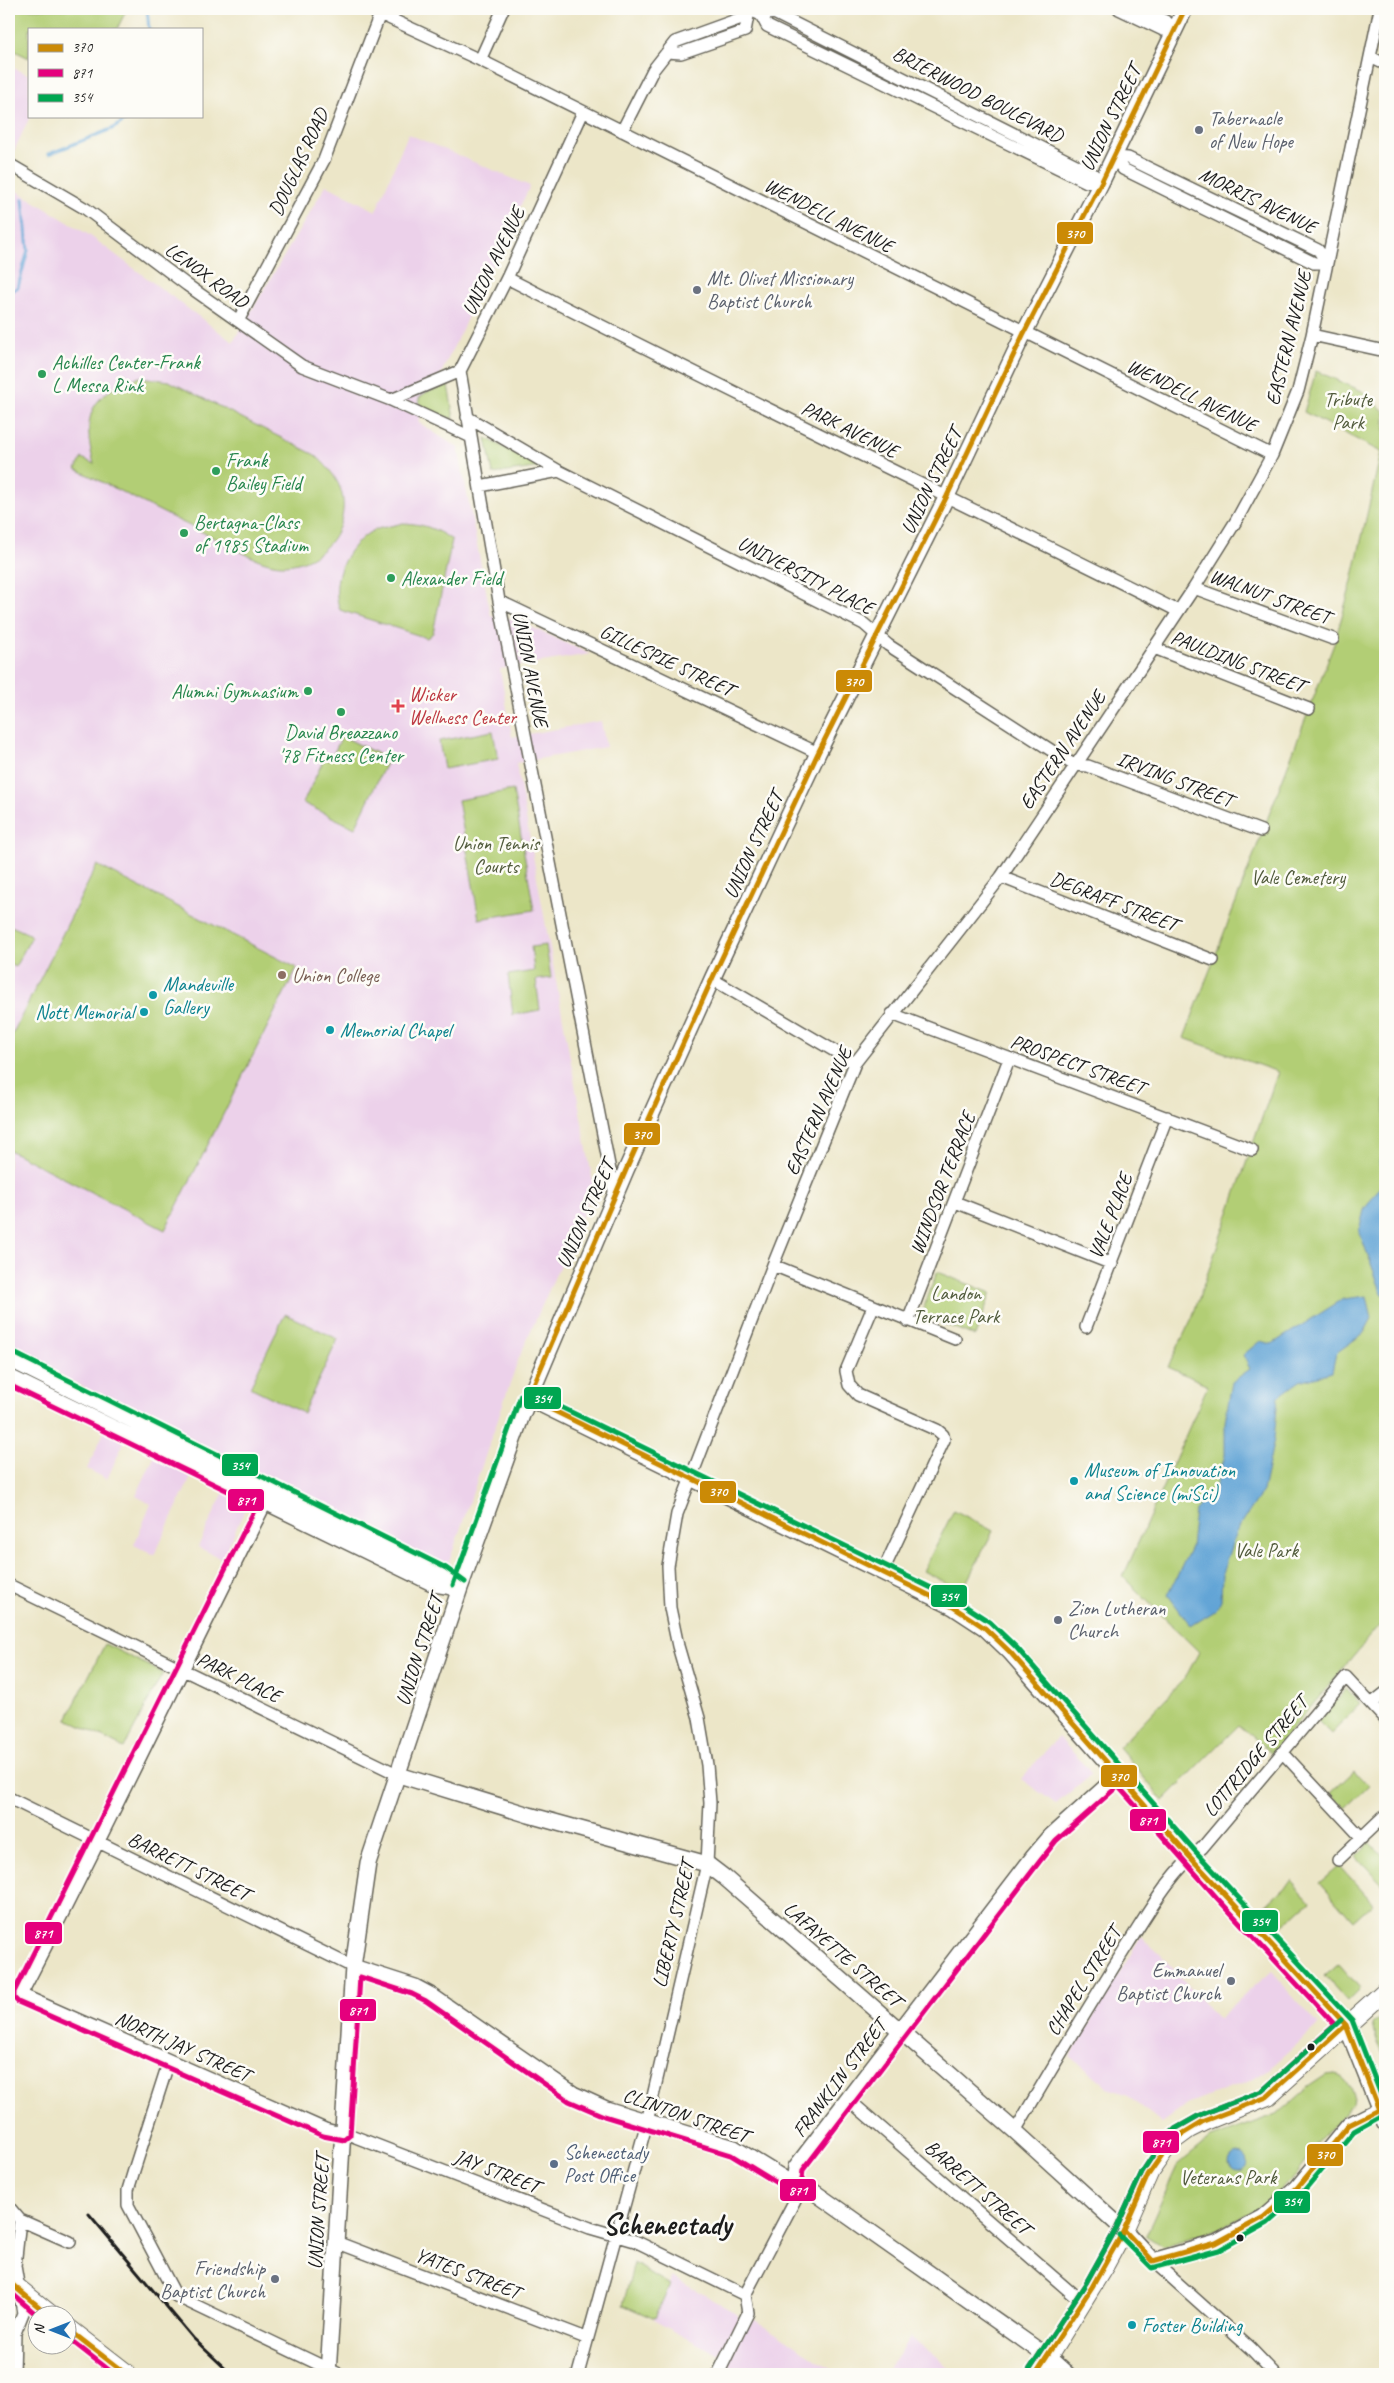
<svg xmlns="http://www.w3.org/2000/svg" width="1394" height="2383" font-family="Caveat,sans-serif">
	<style>
		.built { fill: #ecd1ea }
		.green { fill: #b2ce74; stroke: #677548 }
		.water { fill: #62a4d6; stroke: #3f6079 }
		.lines { fill: none; stroke-linecap: round; stroke-linejoin: round }
		.stream { stroke: #62a4d6; stroke-width: 3 }
		.street-casing { stroke: #656358; stroke-width: 14 }
		.secondary-casing { stroke: #656358; stroke-width: 18 }
		.primary-casing { stroke: #656358; stroke-width: 20 }
		.highway-casing { stroke: #656358; stroke-width: 22 }
		.street { stroke: #fff; stroke-width: 11 }
		.secondary { stroke: #fff; stroke-width: 15 }
		.primary { stroke: #fff; stroke-width: 18 }
		.highway { stroke: #fff; stroke-width: 20 }
		.rail { stroke: #1c1c1c; stroke-width: 3 }
		.bus-1-casing { stroke: #fdfcf7; stroke-width: 9 }
		.bus-2-casing { stroke: #fdfcf7; stroke-width: 9 }
		.bus-3-casing { stroke: #fdfcf7; stroke-width: 9 }
		.bus-1 { stroke: #cb8a06; stroke-width: 5 }
		.bus-2 { stroke: #e5007d; stroke-width: 5 }
		.bus-3 { stroke: #00a651; stroke-width: 5 }
		.worship-dot { fill: #6b7280; stroke: #fdfcf7; stroke-width: 2 }
		.leisure-dot { fill: #2e9e5b; stroke: #fdfcf7; stroke-width: 2 }
		.health-dot { fill: #e0444e; stroke: #fdfcf7; stroke-width: 2 }
		.education-dot { fill: #8d6e63; stroke: #fdfcf7; stroke-width: 2 }
		.culture-dot { fill: #0f9aa8; stroke: #fdfcf7; stroke-width: 2 }
		.bus-dot { fill: #1c1c1c; stroke: #fdfcf7; stroke-width: 2 }
		.service-dot { fill: #5c6f8a; stroke: #fdfcf7; stroke-width: 2 }
		.labels { text-anchor: middle; stroke-width: 5; stroke-linejoin: round; paint-order: stroke }
		.street-label { font-size: 20px; fill: #1c1c1c; stroke: #fdfcf7 }
		.worship-label { font-size: 20px; fill: #5b616d; stroke: #fdfcf7; text-anchor: start }
		.leisure-label { font-size: 20px; fill: #27864d; stroke: #fdfcf7; text-anchor: start }
		.park-label { font-size: 20px; fill: #505a3b; stroke: #fdfcf7 }
		.health-label { font-size: 20px; fill: #be3a42; stroke: #fdfcf7; text-anchor: start }
		.education-label { font-size: 20px; fill: #785e54; stroke: #fdfcf7; text-anchor: start }
		.culture-label { font-size: 20px; fill: #0d838f; stroke: #fdfcf7; text-anchor: start }
		.service-label { font-size: 20px; fill: #4e5e75; stroke: #fdfcf7; text-anchor: start }
		.town-label { font-size: 30px; font-weight: bold; fill: #1c1c1c; stroke: #fdfcf7 }
		.line-badge { stroke: #fdfcf7; stroke-width: 2 }
		.badge-label { font-size: 14px; text-anchor: middle; font-weight: bold; fill: #fff }
	</style>
	<rect width="100%" height="100%" fill="#fdfcf7"/>
	<filter id="ink" filterUnits="userSpaceOnUse"><feTurbulence type="fractalNoise" baseFrequency=".02" numOctaves="2"/><feDisplacementMap in="SourceGraphic" scale="10" xChannelSelector="R" yChannelSelector="G"/><feConvolveMatrix kernelMatrix="1 2 1 2 8 2 1 2 1" color-interpolation-filters="sRGB"/></filter>
	<filter id="wash" filterUnits="userSpaceOnUse"><feTurbulence type="fractalNoise" baseFrequency=".0096" numOctaves="4" result="noise"/><feDisplacementMap in="SourceGraphic" scale="20" xChannelSelector="R" yChannelSelector="G"/><feGaussianBlur stdDeviation="1.12" result="paint"/><feColorMatrix in="noise" values="0 0 0 0 0 0 0 0 0 0 0 0 0 0 0 0 0 1.4 0 .05"/><feComposite in="paint" operator="in"/></filter>
	<g filter="url(#wash)">
		<rect width="100%" height="100%" fill="#ece6c8"/>
		<path class="built" d="M9,66L29,75V116H30L9,162Z
			M408,134L530,186L418,422L458,448L491,616L514,619L590,654L500,669L512,737L601,721L606,747L516,763L594,1188L518,1360L447,1568L261,1475L222,1559L198,1547L237,1464L205,1448L154,1555L134,1545L151,1504L136,1496L167,1429L137,1414L107,1479L87,1469L117,1404L9,1350V186L89,235L233,342L326,185L376,211Z
			M1058,1737L1088,1768L1090,1775L1056,1804L1021,1779Z
			M1141,1937L1160,1954L1218,2019L1271,1971L1319,2025L1269,2069L1252,2080L1189,2104L1162,2123L1126,2094L1111,2089L1070,2056Z
			M672,2277L737,2313L738,2321L719,2355L653,2320Z
			M749,2316L838,2374H721Z
			M910,2337L938,2358L956,2374H885Z"/>
		<path class="green" d="M9,9H127L117,29H29V58L9,48Z
			M741,23L743,26L684,47L680,46Z
			M1316,371L1362,391L1385,412V1619L1272,1753L1239,1725L1163,1801L1119,1747L1185,1678L1199,1652L1123,1577L1208,1385L1168,1367L1192,1318L1278,1072L1184,1038L1334,644L1352,581L1381,452L1304,412Z
			M140,377L169,381L315,455C335,473 349,493 341,521C334,547 309,565 282,565C262,565 230,546 212,537C167,515 122,492 76,469L82,458L94,464C81,414 91,393 140,377Z
			M448,385L454,419L437,415L419,404V398L425,393Z
			M486,438L541,467L493,474Z
			M403,523C423,524 435,528 452,540L433,633L427,638L340,610C329,581 346,546 372,531C381,527 393,526 403,523Z
			M493,731L498,759L444,769L439,741Z
			M342,736L388,759L355,828L303,803L324,759L330,761Z
			M513,790L534,910L479,919L458,800Z
			M97,865L297,968L165,1230L9,1150V1041Z
			M9,925L29,934L31,938L15,967L9,964Z
			M546,945L551,978L536,980L540,1010L513,1015L508,975L534,971L531,947Z
			M937,1272L991,1293L975,1336L921,1315Z
			M285,1314L338,1339L303,1413L250,1387Z
			M954,1510L993,1531L962,1591L923,1571Z
			M105,1644L163,1673L124,1748L67,1719Z
			M1346,1689L1360,1704L1331,1734L1318,1721Z
			M1354,1771L1369,1786L1346,1808L1331,1793Z
			M1370,1842L1385,1858V1883L1383,1885L1356,1856Z
			M1340,1866L1373,1903L1353,1921L1320,1883Z
			M1292,1881L1310,1901L1282,1926L1264,1907Z
			M1339,1964L1360,1988L1347,2001L1325,1976Z
			M1385,2014V2057L1376,2038L1373,2024Z
			M1334,2074C1348,2075 1350,2088 1354,2099C1348,2114 1334,2122 1325,2134C1309,2155 1296,2177 1276,2194C1244,2222 1203,2234 1163,2246L1146,2235L1178,2165L1211,2138L1277,2114L1308,2087L1326,2075Z
			M634,2263L670,2285L655,2319L623,2305Z"/>
		<path class="water" d="M1385,1156V1294H1382L1359,1231L1364,1210L1384,1181L1379,1161Z
			M1367,1296L1372,1318L1364,1333L1336,1353L1332,1372L1300,1381L1278,1397L1274,1439L1263,1491L1236,1532L1222,1574L1221,1600L1215,1611L1191,1626L1168,1595L1191,1547L1195,1510L1215,1490L1225,1455V1422L1232,1382L1250,1369L1243,1355L1260,1341L1272,1344L1343,1299Z
			M1229 2163a9 9 0 1 1 18 0a9 9 0 1 1-18 0Z"/>
		<g class="lines">
			<path class="stream" d="M147,9L149,29
				M49,154L114,128L131,116
				M9,293L18,287L28,250L23,199"/>
		</g>
	</g>
	<g filter="url(#ink)">
		<g class="lines">
			<g class="street-casing">
				<path id="street" d="M369,9L480,60L1272,455
					M1119,9L1163,30L1175,31
					M1141,9L1167,22L1175,31
					M750,10L761,15L767,26L1087,182L1101,183
					M761,15L774,13L1092,173L1101,183
					M667,52L681,53L745,31L749,11
					M1370,57L1385,64
					M480,60L503,9
					M583,112L507,278L460,371L499,601L615,1196
					M622,131L653,70L675,42L747,16
					M1113,157L1123,169L1314,263L1327,262
					M1113,157L1128,158L1318,250L1327,262
					M9,164L86,209L187,285L302,366L391,400L471,437
					M507,278C730,392 955,500 1178,611
					M238,321L324,160L380,14
					M1312,335L1385,351
					M391,400L460,371
					M467,417L559,471L864,624L888,645L1074,765L1088,766L1261,831
					M480,486L559,471
					M1194,588L1333,639
					M499,601L818,753
					M1154,648L1309,709
					M1001,877L1213,960
					M712,979L855,1063
					M892,1014L1252,1150
					M955,1202L1112,1264
					M773,1265L955,1339
					M873,1307L846,1371L849,1385L858,1395L937,1430L943,1435L944,1440L883,1571
					M908,1321L1009,1059
					M1086,1327L1167,1117
					M9,1585L399,1775
					M1371,1704L1385,1693
					M1283,1753L1362,1838
					M9,1798L353,1967
					M1338,1860L1385,1815
					M9,1989L325,2129L353,2136L590,2228L635,2241L745,2295
					M21,1995C107,1830 186,1661 270,1495
					M169,2061L135,2167L128,2190V2205L176,2296L339,2374
					M849,2100L1082,2302
					M1015,2131C1052,2068 1089,2006 1128,1944C1150,1910 1170,1873 1202,1848L1346,1677L1385,1719
					M9,2207L20,2220L70,2242
					M336,2242L586,2338
					M1153,2261L1251,2349L1275,2374
					M14,2374L15,2333L23,2313L15,2266L20,2220
					M578,2374L647,2122L707,1864L710,1803L707,1765L699,1718L678,1646L670,1608L668,1566L677,1514L773,1265L855,1063L1001,877L1194,588L1236,521L1272,455L1298,391L1312,335L1380,9
					M718,2374L748,2313L745,2295L796,2198L794,2185"/>
			</g>
			<g class="secondary-casing">
				<path id="secondary" d="M9,1359L443,1575L460,1588
					M9,1377L434,1584L459,1588
					M528,1398L953,1607L985,1628L1010,1652L1190,1857L1346,2025L1385,2123
					M399,1775L529,1815L707,1864L724,1877L1015,2131L1124,2230L1153,2261L1216,2243L1264,2217L1297,2188L1349,2125L1385,2107
					M353,1967L415,1987L430,1995L573,2094L606,2109L734,2148L794,2185L814,2192L1048,2357L1067,2374
					M794,2185L796,2167L1034,1856L1051,1836L1119,1775
					M328,2374L353,1967L368,1863L460,1588L522,1415L626,1170L713,977L818,753L947,496L1024,333L1101,183L1185,9"/>
			</g>
			<g class="primary-casing">
				<path id="primary" d="M1035,2374L1048,2357L1105,2265L1124,2230L1150,2171L1170,2143L1189,2129L1203,2122L1268,2096L1385,1991"/>
			</g>
			<g class="highway-casing">
				<path id="highway" d="M9,2282L51,2316
					M68,2329L126,2374"/>
			</g>
			<use href="#street" class="street"/>
			<use href="#secondary" class="secondary"/>
			<use href="#primary" class="primary"/>
			<use href="#highway" class="highway"/>
			<path class="rail" d="M89,2214L193,2338L231,2374"/>
			<g class="bus-1-casing">
				<path id="bus-1" d="M1124,2230L1153,2261L1216,2243L1264,2217L1297,2188L1349,2125L1379,2110L1346,2025L1190,1857L1010,1652L985,1628L953,1607L528,1398L626,1170L713,977L818,753L947,496L1024,333L1101,183L1185,9
					M9,2282L50,2316
					M68,2329L126,2374
					M1035,2374L1092,2287L1123,2232L1148,2175L1169,2145L1179,2136L1202,2122L1267,2097L1346,2025"/>
			</g>
			<g class="bus-2-casing">
				<path id="bus-2" d="M9,1385L257,1505L14,1992V1998L18,2002L323,2136L344,2140L350,2135L360,1977L412,1994L426,2001L569,2101L604,2116L731,2155L790,2191L797,2192L801,2187L803,2170L1040,1861L1056,1841L1118,1786L1217,1898L1335,2025L1262,2091L1198,2116L1175,2129L1163,2140L1142,2172L1116,2229L1086,2283L1029,2370
					M9,2291L38,2316
					M68,2338L114,2374"/>
			</g>
			<g class="bus-3-casing">
				<path id="bus-3" d="M12,1352L446,1568L465,1582
					M453,1585L521,1395L528,1391L956,1600L990,1622L1016,1647L1196,1852L1352,2020L1385,2105
					M1119,2235L1152,2268L1219,2250L1268,2223L1302,2193L1354,2131L1385,2114
					M1029,2370L1086,2283L1116,2229L1142,2172L1163,2140L1175,2129L1198,2116L1262,2091L1341,2020"/>
			</g>
			<use href="#bus-1" class="bus-1"/>
			<use href="#bus-2" class="bus-2"/>
			<use href="#bus-3" class="bus-3"/>
		</g>
	</g>
	<g class="worship-dot">
		<circle cx="1199" cy="130" r="5"/>
		<circle cx="697" cy="290" r="5"/>
		<circle cx="1058" cy="1620" r="5"/>
		<circle cx="1231" cy="1981" r="5"/>
		<circle cx="275" cy="2279" r="5"/>
	</g>
	<g class="leisure-dot">
		<circle cx="42" cy="374" r="5"/>
		<circle cx="216" cy="471" r="5"/>
		<circle cx="184" cy="533" r="5"/>
		<circle cx="391" cy="578" r="5"/>
		<circle cx="308" cy="691" r="5"/>
		<circle cx="341" cy="712" r="5"/>
	</g>
	<path class="health-dot" d="M395.5 698.5h5v5h5v5h-5v5h-5v-5h-5v-5h5z"/>
	<circle class="education-dot" cx="282" cy="975" r="5"/>
	<g class="culture-dot">
		<circle cx="153" cy="995" r="5"/>
		<circle cx="144" cy="1012" r="5"/>
		<circle cx="330" cy="1030" r="5"/>
		<circle cx="1074" cy="1481" r="5"/>
		<circle cx="1132" cy="2325" r="5"/>
	</g>
	<g class="bus-dot">
		<circle cx="1311" cy="2047" r="4.5"/>
		<circle cx="1240" cy="2238" r="4.5"/>
	</g>
	<circle class="service-dot" cx="554" cy="2164" r="5"/>
	<g class="labels">
		<g class="street-label">
			<text transform="translate(978 94) rotate(27)" y="7">BRIERWOOD BOULEVARD</text>
			<text transform="translate(1110 118) rotate(-64)" y="7">UNION STREET</text>
			<text transform="translate(298 162) rotate(-65)" y="7">DOUGLAS ROAD</text>
			<text transform="translate(1258 200) rotate(26)" y="7">MORRIS AVENUE</text>
			<text transform="translate(829 215) rotate(27)" y="7">WENDELL AVENUE</text>
			<text transform="translate(493 261) rotate(-64)" y="7">UNION AVENUE</text>
			<text transform="translate(207 275) rotate(36)" y="7">LENOX ROAD</text>
			<text transform="translate(1288 338) rotate(-76)" y="7">EASTERN AVENUE</text>
			<text transform="translate(1192 395) rotate(26)" y="7">WENDELL AVENUE</text>
			<text transform="translate(850 429) rotate(26)" y="7">PARK AVENUE</text>
			<text transform="translate(931 481) rotate(-64)" y="7">UNION STREET</text>
			<text transform="translate(806 575) rotate(27)" y="7">UNIVERSITY PLACE</text>
			<text transform="translate(1270 596) rotate(20)" y="7">WALNUT STREET</text>
			<text transform="translate(667 660) rotate(25)" y="7">GILLESPIE STREET</text>
			<text transform="translate(1238 661) rotate(21)" y="7">PAULDING STREET</text>
			<text transform="translate(531 669) rotate(79)" y="7">UNION AVENUE</text>
			<text transform="translate(1062 750) rotate(-56)" y="7">EASTERN AVENUE</text>
			<text transform="translate(1175 779) rotate(21)" y="7">IRVING STREET</text>
			<text transform="translate(753 845) rotate(-65)" y="7">UNION STREET</text>
			<text transform="translate(1114 901) rotate(21)" y="7">DEGRAFF STREET</text>
			<text transform="translate(1078 1064) rotate(20)" y="7">PROSPECT STREET</text>
			<text transform="translate(818 1111) rotate(-66)" y="7">EASTERN AVENUE</text>
			<text transform="translate(942 1183) rotate(-69)" y="7">WINDSOR TERRACE</text>
			<text transform="translate(585 1214) rotate(-66)" y="7">UNION STREET</text>
			<text transform="translate(1110 1216) rotate(-69)" y="7">VALE PLACE</text>
			<text transform="translate(419 1650) rotate(-72)" y="7">UNION STREET</text>
			<text transform="translate(239 1677) rotate(26)" y="7">PARK PLACE</text>
			<text transform="translate(1255 1756) rotate(-50)" y="7">LOTTRIDGE STREET</text>
			<text transform="translate(189 1866) rotate(26)" y="7">BARRETT STREET</text>
			<text transform="translate(673 1924) rotate(-77)" y="7">LIBERTY STREET</text>
			<text transform="translate(843 1954) rotate(41)" y="7">LAFAYETTE STREET</text>
			<text transform="translate(1083 1981) rotate(-58)" y="7">CHAPEL STREET</text>
			<text transform="translate(183 2046) rotate(24)" y="7">NORTH JAY STREET</text>
			<text transform="translate(839 2078) rotate(-53)" y="7">FRANKLIN STREET</text>
			<text transform="translate(686 2115) rotate(19)" y="7">CLINTON STREET</text>
			<text transform="translate(497 2171) rotate(21)" y="7">JAY STREET</text>
			<text transform="translate(978 2187) rotate(41)" y="7">BARRETT STREET</text>
			<text transform="translate(318 2212) rotate(-86)" y="7">UNION STREET</text>
			<text transform="translate(468 2273) rotate(21)" y="7">YATES STREET</text>
		</g>
		<g class="worship-label">
			<text x="1209" y="125">Tabernacle<tspan x="1209" dy="23">of New Hope</tspan></text>
			<text x="707" y="285">Mt. Olivet Missionary<tspan x="707" dy="23">Baptist Church</tspan></text>
			<text x="1068" y="1615">Zion Lutheran<tspan x="1068" dy="23">Church</tspan></text>
			<text x="1221" y="1977" text-anchor="end">Emmanuel<tspan x="1221" dy="23">Baptist Church</tspan></text>
			<text x="265" y="2275" text-anchor="end">Friendship<tspan x="265" dy="23">Baptist Church</tspan></text>
		</g>
		<g class="leisure-label">
			<text x="52" y="369">Achilles Center-Frank<tspan x="52" dy="23">L Messa Rink</tspan></text>
			<text x="226" y="467">Frank<tspan x="226" dy="23">Bailey Field</tspan></text>
			<text x="194" y="529">Bertagna-Class<tspan x="194" dy="23">of 1985 Stadium</tspan></text>
			<text x="401" y="585">Alexander Field</text>
			<text x="298" y="698" text-anchor="end">Alumni Gymnasium</text>
			<text x="341" y="739" text-anchor="middle">David Breazzano<tspan x="341" dy="23">'78 Fitness Center</tspan></text>
		</g>
		<g class="park-label">
			<text x="1348" y="406">Tribute<tspan x="1348" dy="23">Park</tspan></text>
			<text x="496" y="850">Union Tennis<tspan x="496" dy="23">Courts</tspan></text>
			<text x="1298" y="884">Vale Cemetery</text>
			<text x="956" y="1300">Landon<tspan x="956" dy="23">Terrace Park</tspan></text>
			<text x="1266" y="1557">Vale Park</text>
			<text x="1228" y="2184">Veterans Park</text>
		</g>
		<g class="health-label">
			<text x="409" y="701">Wicker<tspan x="409" dy="23">Wellness Center</tspan></text>
		</g>
		<g class="education-label">
			<text x="292" y="982">Union College</text>
		</g>
		<g class="culture-label">
			<text x="163" y="991">Mandeville<tspan x="163" dy="23">Gallery</tspan></text>
			<text x="134" y="1019" text-anchor="end">Nott Memorial</text>
			<text x="340" y="1037">Memorial Chapel</text>
			<text x="1084" y="1477">Museum of Innovation<tspan x="1084" dy="23">and Science (miSci)</tspan></text>
			<text x="1142" y="2332">Foster Building</text>
		</g>
		<g class="service-label">
			<text x="564" y="2159">Schenectady<tspan x="564" dy="23">Post Office</tspan></text>
		</g>
		<g class="town-label">
			<text x="667" y="2234">Schenectady</text>
		</g>
	</g>
	<g class="line-badge">
		<rect x="1056" y="221" width="38" height="24" rx="5" fill="#cb8a06"/>
		<rect x="835" y="669" width="38" height="24" rx="5" fill="#cb8a06"/>
		<rect x="623" y="1122" width="38" height="24" rx="5" fill="#cb8a06"/>
		<rect x="523" y="1386" width="39" height="24" rx="5" fill="#00a651"/>
		<rect x="221" y="1453" width="38" height="24" rx="5" fill="#00a651"/>
		<rect x="699" y="1480" width="38" height="24" rx="5" fill="#cb8a06"/>
		<rect x="227" y="1488" width="38" height="24" rx="5" fill="#e5007d"/>
		<rect x="930" y="1584" width="38" height="24" rx="5" fill="#00a651"/>
		<rect x="1100" y="1764" width="38" height="24" rx="5" fill="#cb8a06"/>
		<rect x="1129" y="1808" width="38" height="24" rx="5" fill="#e5007d"/>
		<rect x="1241" y="1909" width="38" height="24" rx="5" fill="#00a651"/>
		<rect x="24" y="1921" width="39" height="24" rx="5" fill="#e5007d"/>
		<rect x="339" y="1998" width="38" height="24" rx="5" fill="#e5007d"/>
		<rect x="1142" y="2130" width="38" height="24" rx="5" fill="#e5007d"/>
		<rect x="1306" y="2143" width="38" height="24" rx="5" fill="#cb8a06"/>
		<rect x="779" y="2178" width="38" height="24" rx="5" fill="#e5007d"/>
		<rect x="1273" y="2190" width="38" height="24" rx="5" fill="#00a651"/>
	</g>
	<g class="badge-label">
		<text x="1075" y="238">370</text>
		<text x="854" y="686">370</text>
		<text x="642" y="1139">370</text>
		<text x="542" y="1403">354</text>
		<text x="240" y="1470">354</text>
		<text x="718" y="1496">370</text>
		<text x="246" y="1505">871</text>
		<text x="949" y="1601">354</text>
		<text x="1119" y="1781">370</text>
		<text x="1148" y="1825">871</text>
		<text x="1260" y="1926">354</text>
		<text x="43" y="1938">871</text>
		<text x="358" y="2015">871</text>
		<text x="1161" y="2147">871</text>
		<text x="1325" y="2159">370</text>
		<text x="798" y="2195">871</text>
		<text x="1292" y="2206">354</text>
	</g>
	<rect width="1394" height="2383" fill="none" stroke="#fdfcf7" stroke-width="30"/>
	<rect x="28" y="28" width="175" height="90" fill="#fdfcf7" stroke="#a3a29f"/>
	<rect x="38" y="44" width="25" height="8" fill="#cb8a06" stroke="#a3a29f"/>
	<text x="72" y="52" font-size="15" fill="#1c1c1c">370</text>
	<rect x="38" y="69" width="25" height="8" fill="#e5007d" stroke="#a3a29f"/>
	<text x="72" y="78" font-size="15" fill="#1c1c1c">871</text>
	<rect x="38" y="94" width="25" height="8" fill="#00a651" stroke="#a3a29f"/>
	<text x="72" y="102" font-size="15" fill="#1c1c1c">354</text>
	<g transform="translate(52 2330) rotate(270)"><circle r="24" fill="#fdfcf7" stroke="#a3a29f"/>
	<path d="M0-4L9 19L0 12L-9 19Z" fill="#1f6fb2"/>
	<text y="-8" font-size="14" font-weight="bold" text-anchor="middle" fill="#1c1c1c">N</text>
	</g>
</svg>
